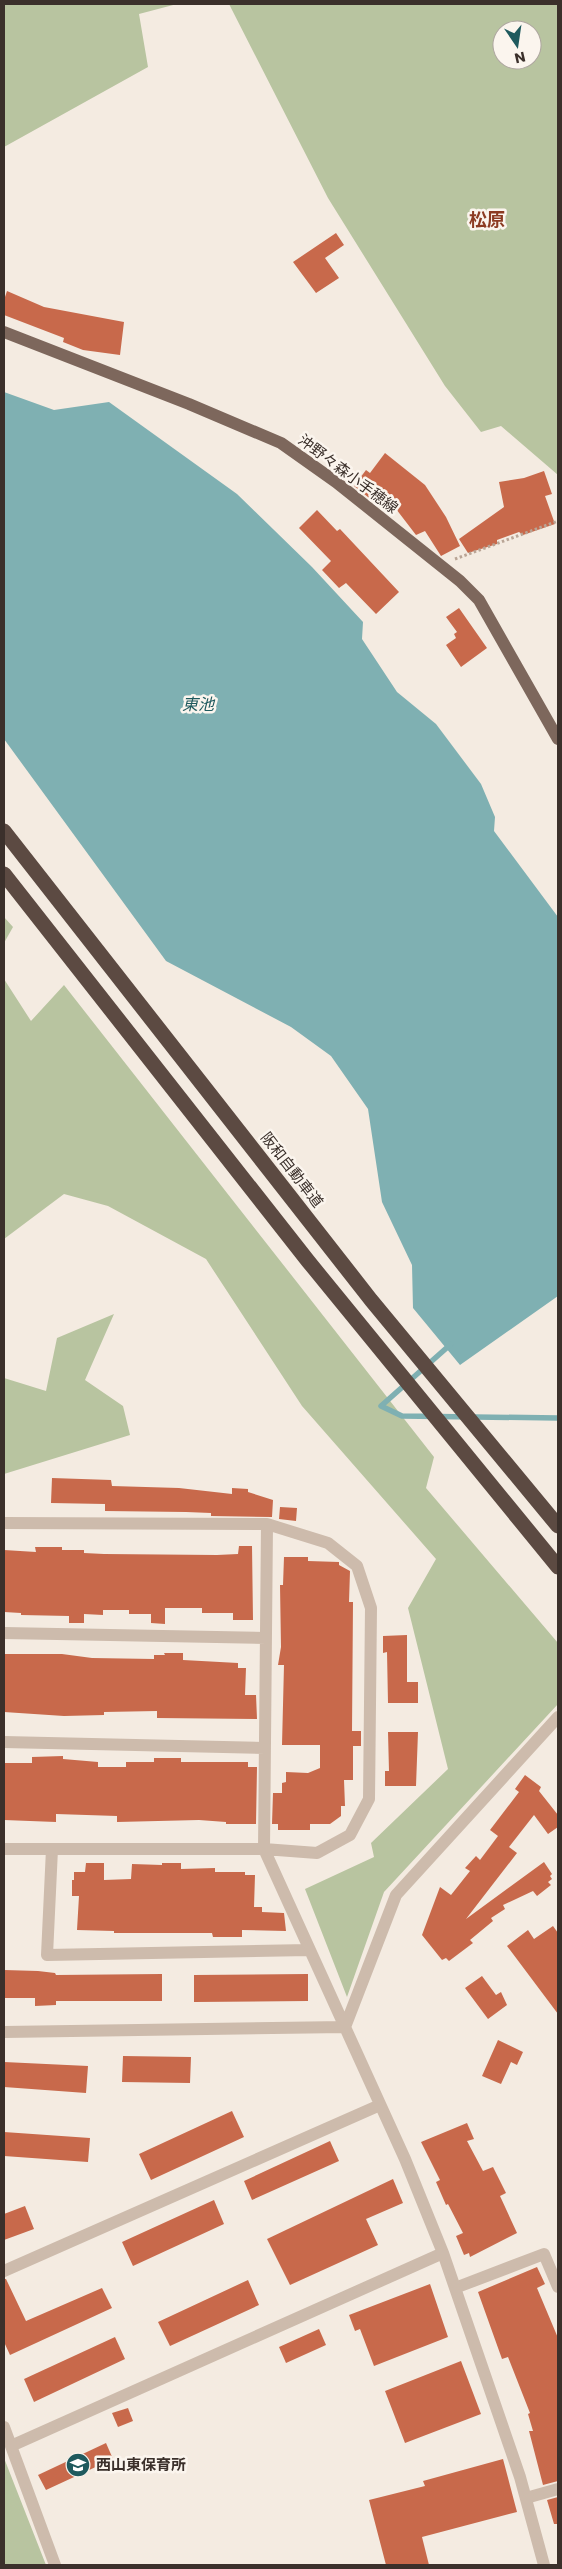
<svg xmlns="http://www.w3.org/2000/svg" width="562" height="2569" font-family="Poppins,'Noto Sans JP',sans-serif">
	<style>
		.green { fill: #b8c4a0; fill-rule: evenodd }
		.water { fill: #7fb0b2 }
		.lines { fill: none; stroke-linecap: round; stroke-linejoin: round }
		.stream { stroke: #7fb0b2; stroke-width: 5.5 }
		.building { fill: #c8694b }
		.path { stroke: #b9a596; stroke-width: 3; stroke-dasharray: 2.5 2.5; stroke-linecap: butt }
		.minor { stroke: #cdbbac; stroke-width: 12 }
		.major { stroke: #7d675c; stroke-width: 12 }
		.highway { stroke: #5c4a42; stroke-width: 15 }
		.labels { text-anchor: middle; stroke-width: 5; stroke-linejoin: round; paint-order: stroke }
		.street-label { font-size: 15px; fill: #3b302b; stroke: #fbf5ee }
		.poi-label { font-size: 15px; font-weight: bold; fill: #3b302b; stroke: #fbf5ee; text-anchor: start }
		.water-label { font-size: 16px; font-style: italic; fill: #1f5a5e; stroke: #fbf5ee }
		.quarter-label { font-size: 18px; font-weight: bold; fill: #8c3b22; stroke: #fbf5ee }
	</style>
	<rect width="100%" height="100%" fill="#f4ebe1"/>
	<path class="green" d="M4,4H177L139,14L148,67L4,147Z
		M229,4H558V475L501,426L481,432L445,386L328,198ZM502,30H532V60H502Z
		M4,917L13,927L4,943Z
		M4,979L31,1021L64,985L434,1457L426,1488L558,1643V1704L384,1892L347,1997L305,1889L374,1857L371,1843L448,1769L408,1608L436,1559L302,1406L206,1259L108,1206L64,1194L4,1239Z
		M114,1314L85,1380L123,1406L130,1435L4,1474V1378L46,1391L57,1338Z
		M4,2458L46,2565H4Z"/>
	<path class="water" d="M4,392L54,410L109,402L237,494L312,567L363,622L362,639L397,692L436,724L481,784L495,817L494,831L558,917V1296L460,1365L413,1308L412,1265L382,1202L368,1109L331,1056L291,1027L166,961L4,739Z"/>
	<g class="lines">
		<path class="stream" d="M451,1344L381,1406L402,1416L558,1418"/>
	</g>
	<path class="building" d="M336,233L344,245L325,258L339,278L316,293L293,262Z
		M7,291L44,307L124,322L120,355L83,350L63,342L64,338L4,315V300Z
		M385,453L425,485L446,517L460,546L441,556L425,531L416,535L393,505L387,512L354,486L366,470L370,473Z
		M544,471L552,494L545,496L555,524L523,535L519,532L497,540V544L468,553L459,539L504,507L499,482L524,478Z
		M317,510L337,531L340,529L399,592L376,614L346,583L339,588L322,570L331,561L299,528Z
		M459,608L487,648L461,667L446,645L456,638L454,634L457,632L446,617Z
		M52,1478L111,1480L112,1486L179,1488L232,1494V1488L248,1489V1492L273,1500L272,1517L211,1516V1513L186,1512L105,1511V1504L51,1503Z
		M280,1507L297,1508L296,1521L279,1519Z
		M239,1546H252L253,1620H233V1613H202V1608H165V1624L151,1623V1614H129V1610H103V1615L84,1614V1623H69V1616L21,1615V1613L4,1612V1550L36,1552L35,1547H62V1550H84V1553L104,1554L217,1555L238,1554Z
		M284,1557H308V1561L339,1562V1565L350,1571L349,1602H353L352,1731H361V1746H353V1780H344L345,1806H341V1816L330,1824H310V1830H278V1824H272L273,1793H282V1783L286,1782V1772L308,1773L320,1768V1745H282L284,1665H278L281,1647L280,1585H283Z
		M407,1635V1682H418V1703H388L387,1652L383,1653V1636Z
		M164,1653H183V1660L238,1663V1668H246L245,1695H256L257,1719L157,1718V1711L104,1712V1715L64,1716L4,1712V1654H62L92,1658L154,1659V1655H165Z
		M388,1732H418L416,1786H385V1771H389Z
		M63,1756V1759L98,1762V1767H126V1762H154V1758H181V1762H248V1767H257L256,1824H226V1822L199,1820L117,1822V1816L56,1814V1822L4,1820L5,1763H32V1757Z
		M525,1775L541,1787L539,1791L558,1815V1827L548,1834L534,1815L509,1847L517,1853L466,1919L544,1862L552,1874L550,1876L552,1879L548,1882L551,1885L537,1896L533,1891L503,1905L505,1909L491,1918L493,1921L470,1940L473,1943L449,1961L446,1958L442,1960L422,1935L440,1887L451,1895L470,1871L465,1868L476,1856L480,1860L498,1836L490,1830L519,1792L515,1789Z
		M86,1863H104V1880L131,1879L132,1864L162,1865V1863H181V1869L215,1868V1872H245V1875H255L254,1907H262V1912L284,1913L286,1931L242,1930V1937H213L212,1933H114V1931L77,1930L79,1896H72V1880H74V1872H85Z
		M553,1926L558,1933V2014L507,1946L528,1930L534,1939Z
		M4,1970L38,1971L55,1973L56,1975L162,1974V2001H56V2005L35,2006V1998H4Z
		M308,1974V2001L194,2002V1975Z
		M482,1976L496,1995L501,1992L507,2005L488,2019L465,1988Z
		M498,2040L523,2052L517,2065L511,2062L501,2084L482,2076Z
		M123,2056L191,2057L190,2083L122,2082Z
		M4,2062L88,2066L86,2093L4,2087Z
		M232,2111L244,2137L151,2180L139,2154Z
		M467,2123L474,2139L467,2141L483,2171L493,2167L506,2193L500,2196L517,2233L470,2257L469,2253L464,2255L456,2236L463,2233L448,2204L446,2205L436,2182L440,2180L421,2142Z
		M4,2132L90,2138L88,2162L4,2156Z
		M330,2141L339,2161L252,2200L244,2181Z
		M393,2179L403,2203L366,2219L378,2245L290,2285L267,2239Z
		M214,2200L224,2224L133,2266L122,2242Z
		M25,2206L34,2229L4,2240V2214Z
		M537,2267L545,2284L537,2288L558,2338V2481L543,2485L529,2431H533L528,2414L530,2413L508,2357L502,2359L478,2292Z
		M4,2279H6L26,2321L102,2288L112,2308L10,2355L4,2342Z
		M248,2280L259,2305L170,2346L158,2322Z
		M430,2284L448,2337L374,2366L360,2329L355,2331L349,2315Z
		M319,2329L326,2345L286,2363L279,2347Z
		M115,2337L125,2359L34,2402L24,2379Z
		M461,2361L481,2414L405,2443L385,2391Z
		M128,2408L133,2421L118,2427L112,2413Z
		M106,2443L113,2459L46,2490L38,2475Z
		M503,2459L517,2512L422,2537L429,2565H386L369,2500L425,2486L423,2481Z
		M558,2497V2524H554L547,2500Z"/>
	<g class="lines">
		<path class="path" d="M455,559L558,521"/>
		<path class="minor" d="M4,1523L267,1524L328,1543L357,1566L371,1608L369,1799L350,1835L317,1853L264,1849H4
			M267,1524L264,1849L405,2159L443,2253L520,2477L544,2565
			M4,1633L266,1638
			M4,1742L265,1748
			M52,1849L47,1955L309,1950
			M345,2027L396,1895L558,1717
			M4,2032L345,2027
			M4,2271L380,2105
			M455,2288L544,2254L558,2287
			M4,2427L55,2565
			M11,2446L443,2253
			M526,2498L558,2489"/>
		<path class="major" d="M4,332L189,404L281,443L336,482L460,581L479,600L558,739"/>
		<path class="highway" d="M4,831L371,1300L558,1526
			M4,874L308,1261L558,1567"/>
	</g>
	<defs>
		<g id="school-disc" transform="scale(1.25)"><circle r="9.5" fill="#1f5a5e" stroke="#fbf5ee"/><path d="M0-5L7-2L0 1L-7-2ZM-4 1L0 2.5L4 1V4Q0 6-4 4Z" fill="#fff"/></g>
	</defs>
	<g fill-rule="evenodd">
		<use href="#school-disc" x="78" y="2465"/>
	</g>
	<g class="labels">
		<g class="street-label">
			<text transform="translate(348 474) rotate(37)" y="5">沖野々森小手穂線</text>
			<text transform="translate(292 1170) rotate(52)" y="5">阪和自動車道</text>
		</g>
		<g class="poi-label">
			<text x="96" y="2470">西山東保育所</text>
		</g>
		<g class="water-label">
			<text x="198" y="710">東池</text>
		</g>
		<g class="quarter-label">
			<text x="487" y="226">松原</text>
		</g>
	</g>
	<rect width="562" height="2569" fill="none" stroke="#3b302b" stroke-width="10"/>
	<g transform="translate(517 45) rotate(167)"><circle r="24" fill="#fbf5ee" stroke="#aea6a0"/>
	<path d="M0-4L9 19L0 12L-9 19Z" fill="#1f5a5e"/>
	<text y="-8" font-size="14" font-weight="bold" text-anchor="middle" fill="#3b302b">N</text>
	</g>
</svg>
